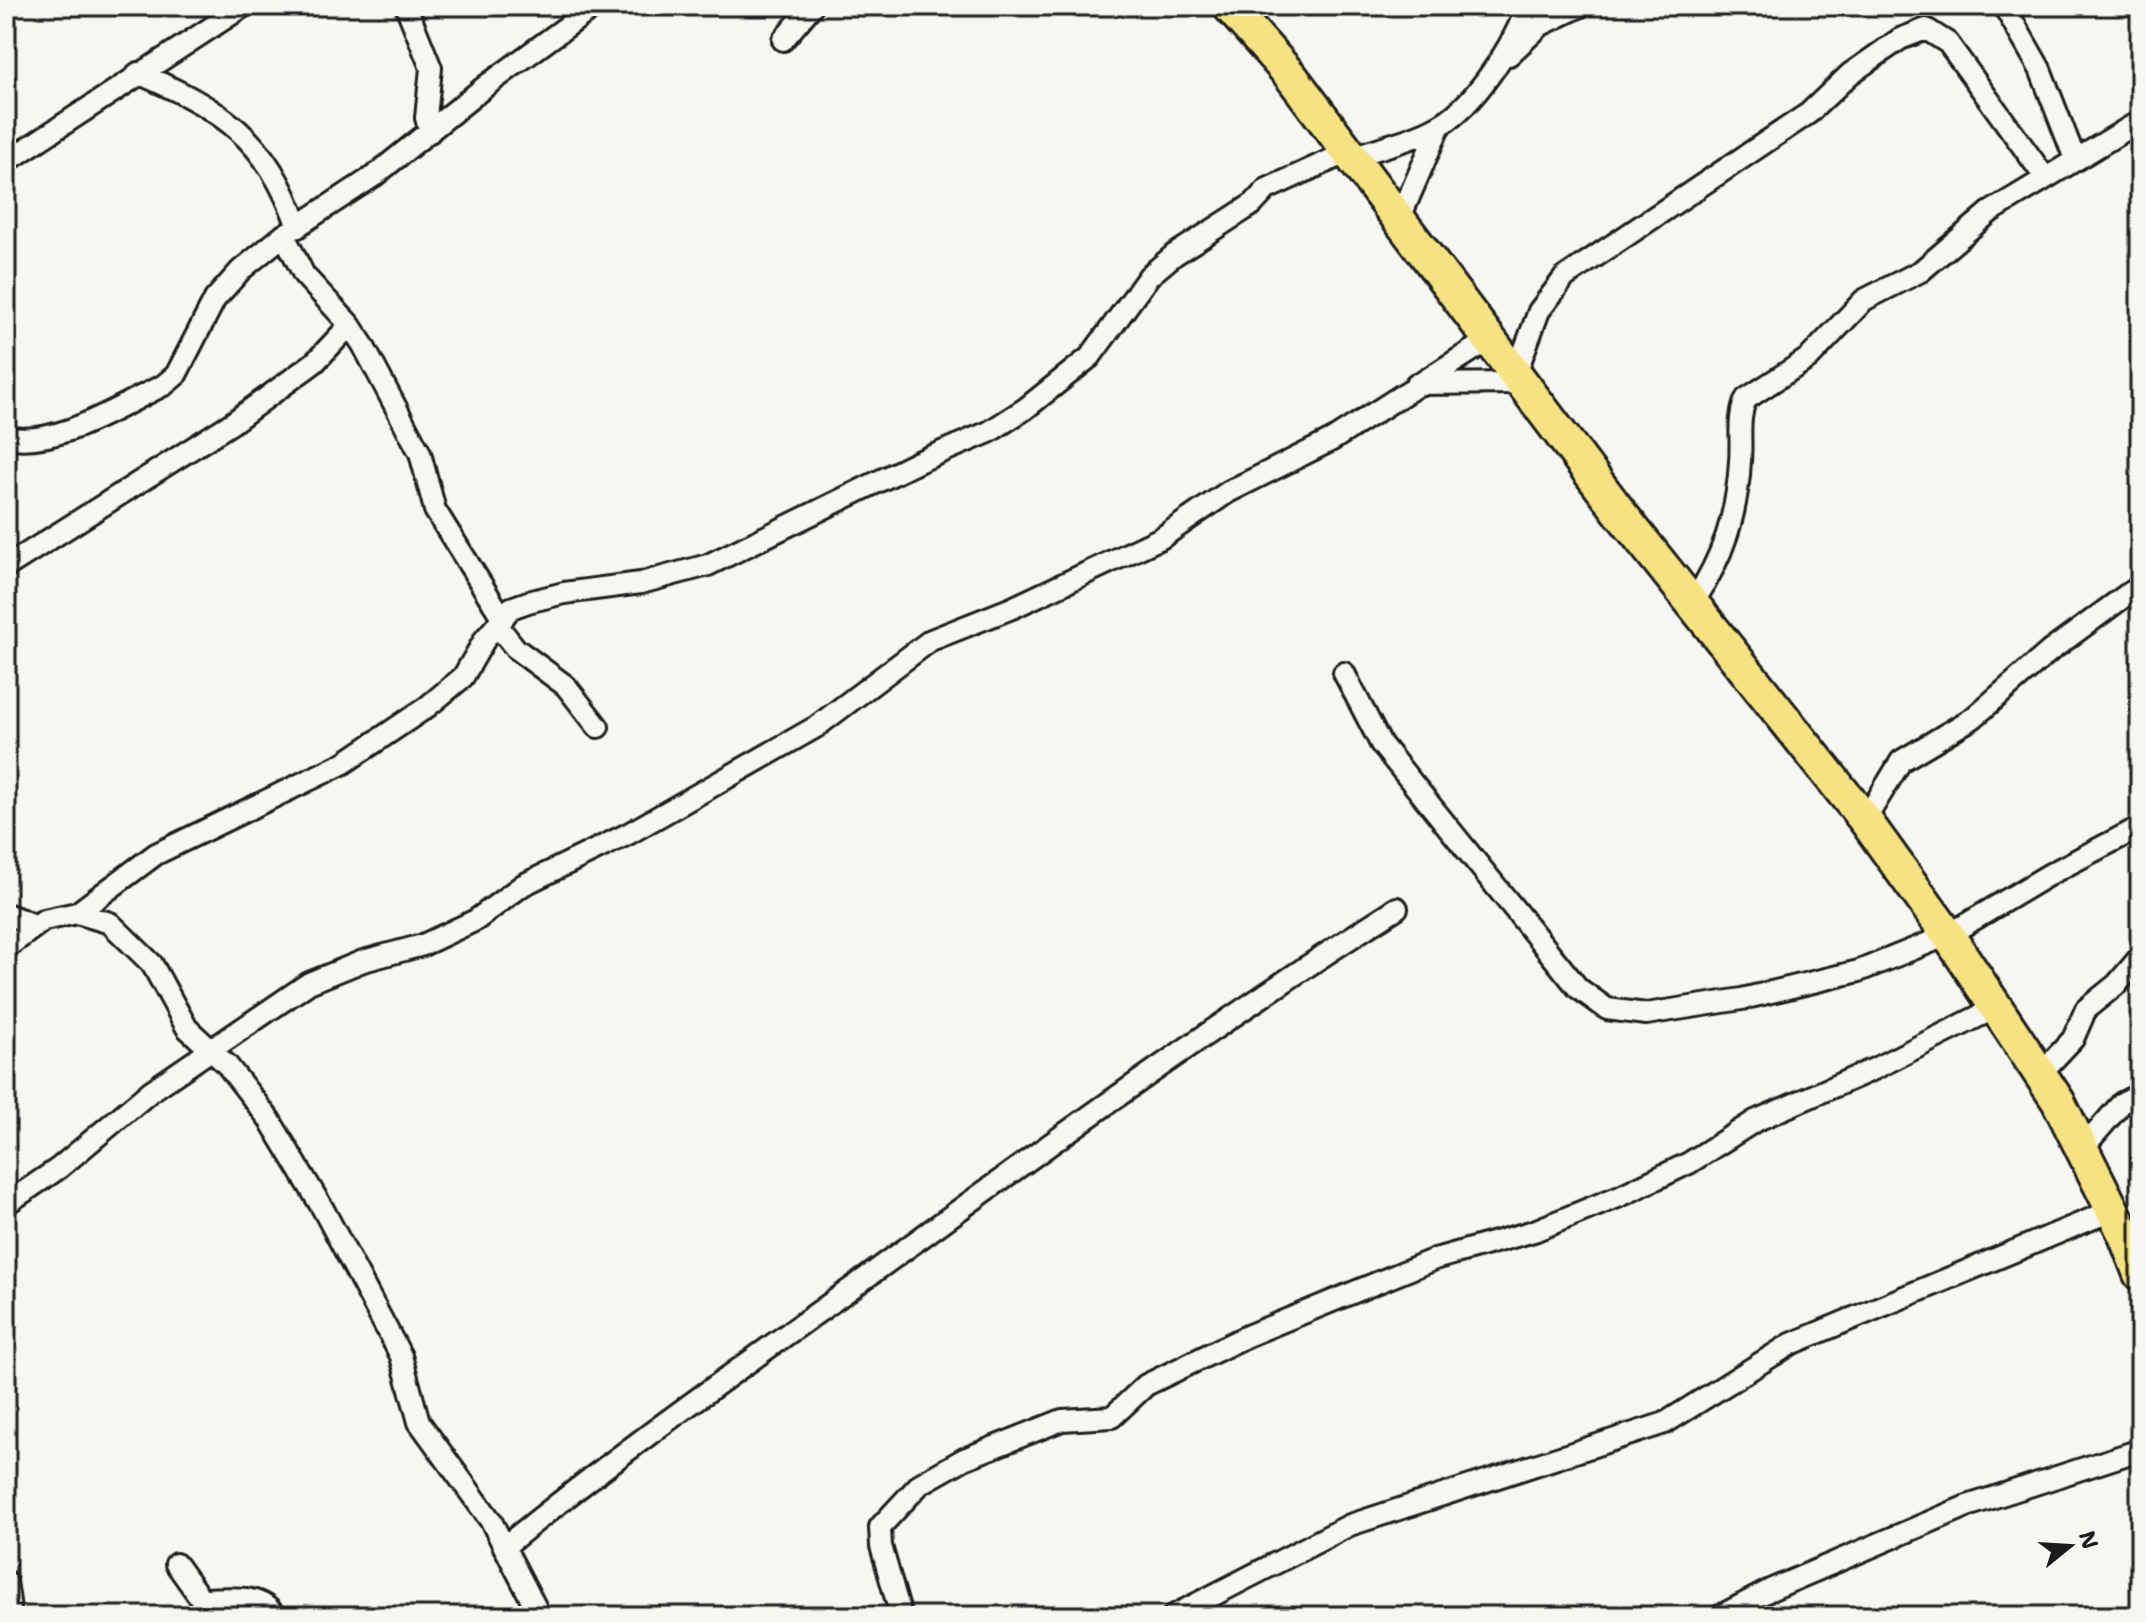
<svg xmlns="http://www.w3.org/2000/svg" width="2146" height="1622" font-family="'Shantell Sans',sans-serif">
	<style>
		.lines { fill: none; stroke-linecap: round; stroke-linejoin: round }
		.street-casing { stroke: #1c1c1c; stroke-width: 26 }
		.primary-casing { stroke: #1c1c1c; stroke-width: 38 }
		.street { stroke: #f6f6f2; stroke-width: 20 }
		.primary { stroke: #f5e382; stroke-width: 32 }
	</style>
	<rect width="100%" height="100%" fill="#f6f6f2"/>
	<filter id="ink" filterUnits="userSpaceOnUse"><feTurbulence type="fractalNoise" baseFrequency=".0125" numOctaves="2"/><feDisplacementMap in="SourceGraphic" scale="16" xChannelSelector="R" yChannelSelector="G"/><feConvolveMatrix kernelMatrix="1 2 1 2 8 2 1 2 1" color-interpolation-filters="sRGB"/></filter>
	<g filter="url(#ink)">
		<g class="lines">
			<g class="street-casing">
				<path id="street" d="M406,6L431,68L426,118L430,132
					M2004,6L2040,69L2075,159
					M783,40L812,6
					M1509,55L1541,25L1581,6
					M138,73C223,110 266,137 298,227
					M1352,157C1380,147 1414,140 1440,125C1474,106 1515,43 1527,6
					M6,162L244,6
					M1399,220L1440,125
					M284,235L304,275L350,325L363,345L420,453L435,510L503,619
					M1516,373L1539,311L1565,277L1809,113L1850,74L1900,39L1926,29L1948,43L2044,176
					M1416,384L1523,383
					M6,437C57,448 119,406 164,385L176,375L215,299L241,270L284,235L374,176L487,85L595,6
					M6,567L232,423L315,362L350,325
					M1693,603C1723,557 1737,516 1740,461C1742,440 1737,419 1746,399L1809,358L1864,300L1921,271L1990,212L2140,121
					M1344,673L1381,744L1578,988L1607,1009L1646,1014L1742,999L1859,971L1948,935L2050,874L2140,827
					M598,727L566,686L516,649L497,625L511,608L528,602L564,593L641,583L708,565L918,462L989,432L1025,409L1090,357L1149,276L1174,255L1253,204L1267,189L1348,152
					M1865,820L1901,761L1973,718L2050,651L2140,585
					M77,913L156,854L344,763L427,707L463,677L485,639L497,625
					M6,914L35,925
					M6,948L44,920L77,913L110,923L152,964L187,1028L227,1065L269,1119L323,1209L401,1356L419,1422L491,1521L540,1616
					M2041,1073L2073,1039L2086,1009L2117,984L2140,957
					M2083,1148L2122,1103L2140,1094
					M6,1204L59,1168L151,1091L309,983L363,961L423,945L476,920L523,885L628,834L816,727L931,640L1012,608L1161,538L1228,492L1332,440L1490,339
					M504,1547C621,1451 745,1365 867,1277C1041,1150 1216,1023 1397,908
					M176,1564L201,1599C226,1599 260,1592 275,1616
					M6,1581L11,1616
					M901,1616L881,1546L880,1527L920,1484L964,1459L1062,1420L1112,1417L1146,1385L1247,1336L1435,1259L1534,1231L1620,1196L1689,1163L1755,1121L1874,1069L1997,1007
					M1173,1616L1350,1525L1665,1423L1791,1344L2113,1210
					M1720,1616L1770,1590L1967,1506L2140,1450"/>
			</g>
			<g class="primary-casing">
				<path id="primary" d="M1229,6L1291,76L1621,514L1865,820L1948,935L2058,1101L2124,1233L2140,1274"/>
			</g>
			<use href="#street" class="street"/>
			<use href="#primary" class="primary"/>
		</g>
	</g>
	<rect width="2146" height="1622" fill="none" stroke="#f6f6f2" stroke-width="32"/>
	<rect x="16" y="16" width="2114" height="1590" fill="none" stroke="#1c1c1c" stroke-width="3" filter="url(#ink)"/>
	<g transform="translate(2070 1546) rotate(72)" stroke="#f6f6f2" stroke-width="6" paint-order="stroke">
	<path d="M0-6L14 30L0 20L-14 30Z" fill="#1c1c1c"/>
	<text y="-12" font-size="22" font-weight="bold" text-anchor="middle" fill="#1c1c1c">N</text>
	</g>
</svg>
